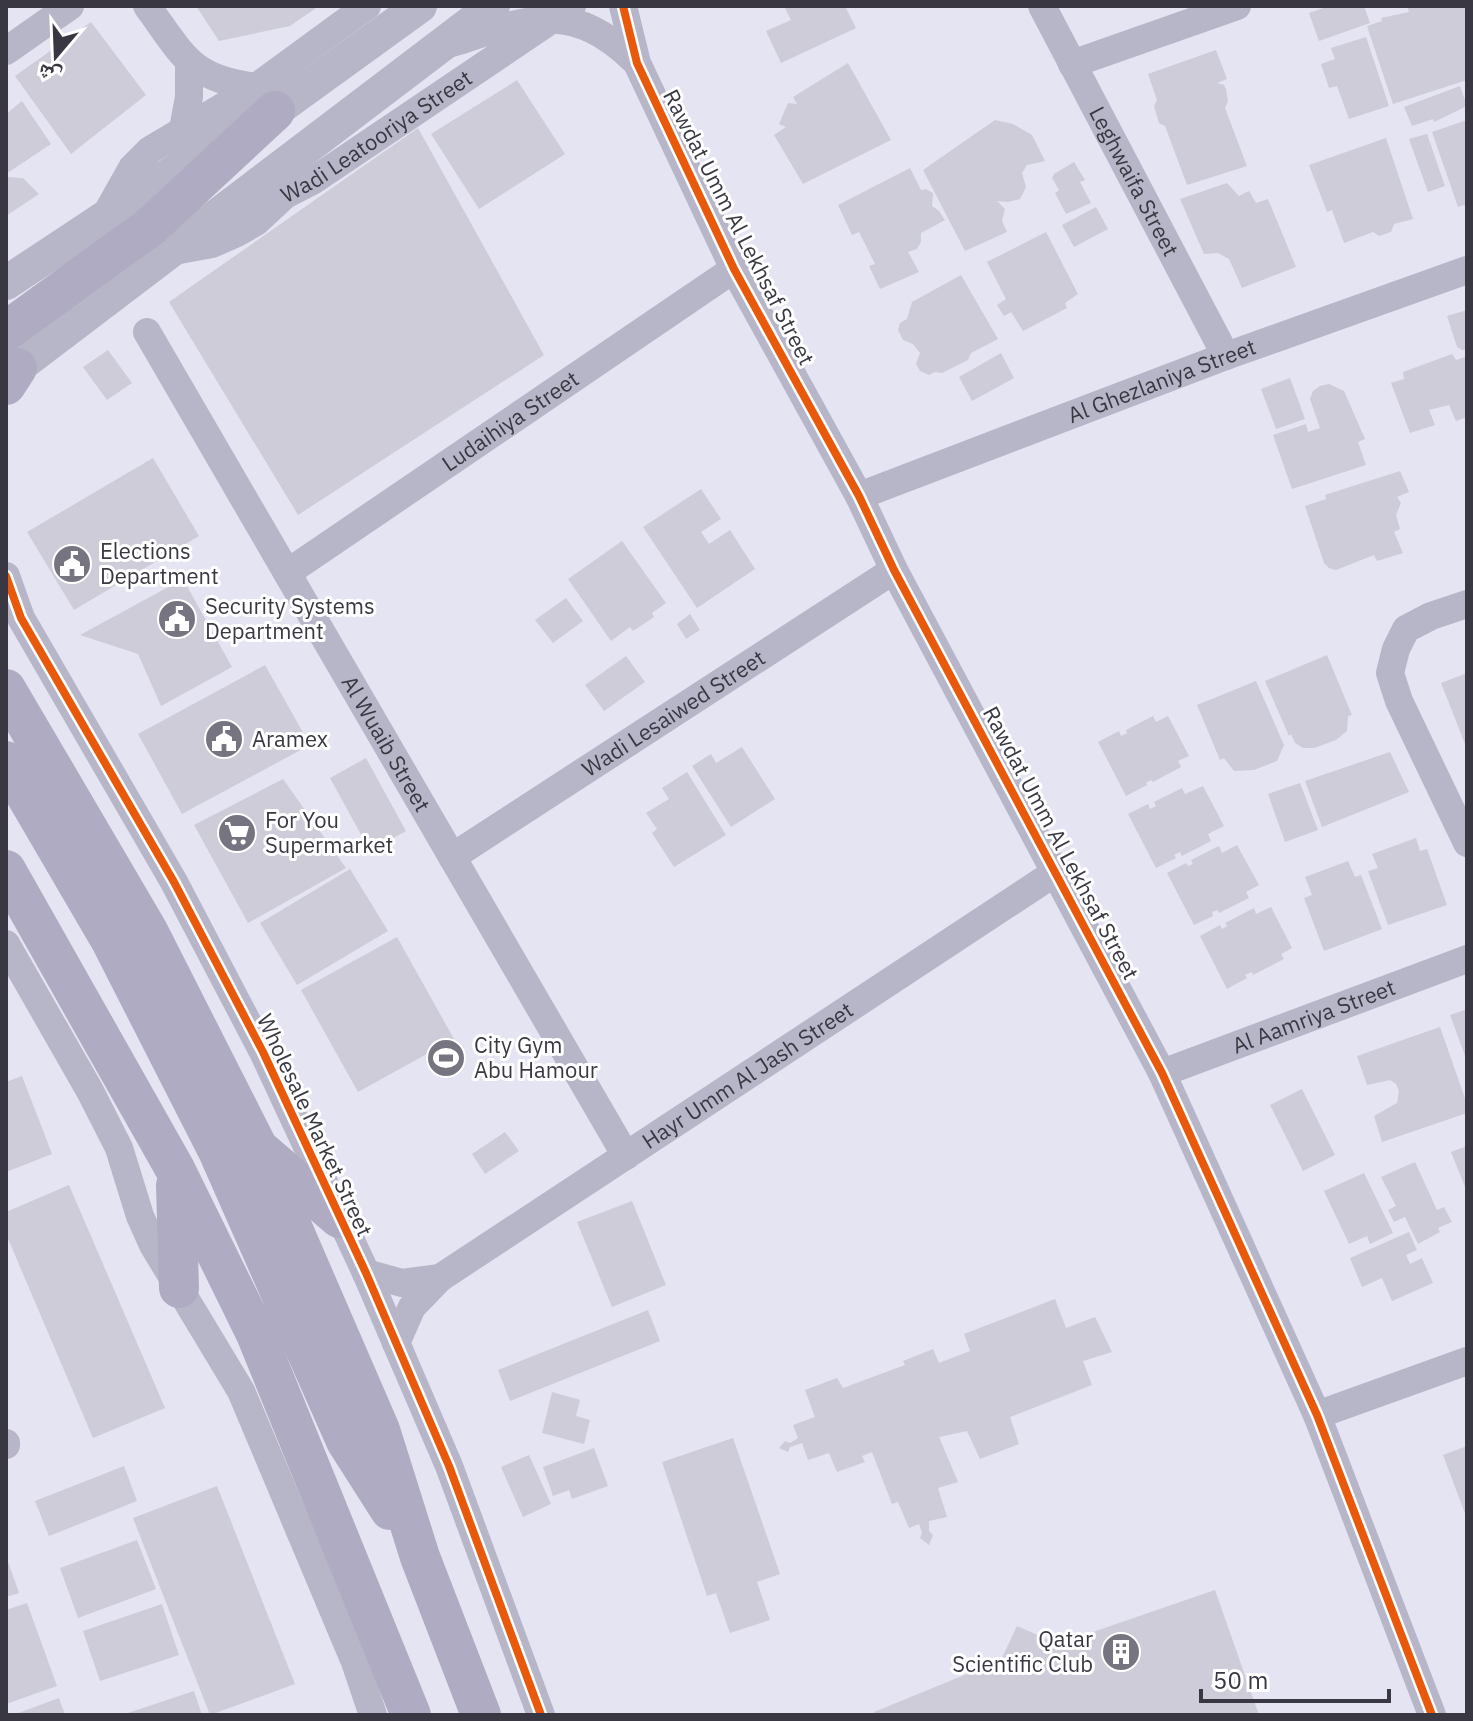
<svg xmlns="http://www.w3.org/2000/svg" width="1473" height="1721" font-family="'IBM Plex Sans','Noto Naskh Arabic',sans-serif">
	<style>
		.building { fill: #cdccd8 }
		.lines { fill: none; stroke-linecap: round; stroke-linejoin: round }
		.minor { stroke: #b7b5c8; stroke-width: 28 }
		.tertiary { stroke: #b7b5c8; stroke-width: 34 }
		.secondary { stroke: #afabc2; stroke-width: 40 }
		.cycleway-casing { stroke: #fff; stroke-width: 13 }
		.cycleway { stroke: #e8590c; stroke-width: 8 }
		.labels { text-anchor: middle; stroke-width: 6; stroke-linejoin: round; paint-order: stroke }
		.street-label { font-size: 22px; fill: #393842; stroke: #fff }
		.poi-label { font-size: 22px; fill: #393842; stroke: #fff; text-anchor: start }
	</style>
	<rect width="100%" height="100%" fill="#e5e4f2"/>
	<path class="building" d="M196,6H319L290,26L219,41Z
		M784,6H845L856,28L781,63L766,31L791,20Z
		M1329,6H1364L1370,23L1319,41L1309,13Z
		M1407,6H1467V80L1393,104L1367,26L1382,21L1381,18L1409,12Z
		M91,22L146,95L71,154L15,76Z
		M1366,37L1389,106L1349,119L1337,86L1329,88L1321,64L1335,59L1331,48Z
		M1216,50L1227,79L1217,83L1224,85L1226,89L1228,101L1225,108L1247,166L1187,185L1165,126L1159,123L1154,106L1157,100L1148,74Z
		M848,63L891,140L803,184L774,135L786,127L779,124L788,103L797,104L793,97Z
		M517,80L565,154L479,209L431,134Z
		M1460,86L1467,106L1434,122L1433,119L1412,126L1404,107Z
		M22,101L51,144L6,174V114Z
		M995,120L1013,124L1032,135L1045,161L1027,165L1022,173L1026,187L1020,199L1008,202L997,201L1005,209L1002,221L1007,232L965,251L923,170Z
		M1467,120V204L1458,207L1432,132Z
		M418,128L544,355L298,515L169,302Z
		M1427,134L1445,186L1428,192L1409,139Z
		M1386,138L1413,219L1394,224L1391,232L1379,236L1373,232L1344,243L1332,210L1327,212L1309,165Z
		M1074,162L1085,180L1080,182L1091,203L1066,214L1055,193L1059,190L1052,178L1054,174Z
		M910,168L921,190L926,189L933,193L932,206L939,211L945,220L921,233V242L917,249L908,252L919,272L880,289L869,266L875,264L859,232L852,235L838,205Z
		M6,177L23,178L39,194L6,216Z
		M1227,183L1239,196L1249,191L1256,203L1268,199L1296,267L1242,288L1229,259L1218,253L1204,254L1180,199Z
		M1096,207L1108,229L1074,247L1062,225Z
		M1046,232L1078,294L1065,303L1067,308L1023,331L1011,312L1004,316L997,305L1006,299L987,262Z
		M961,275L998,339L971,353L968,360L942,373L935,372L929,375L920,371L916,364L920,353L913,344L903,340L898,330L900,323L907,319L912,302Z
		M1467,310V350H1462L1457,347L1447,316Z
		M108,350L132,383L107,400L83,367Z
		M1001,353L1014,378L972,401L959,377Z
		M1452,354L1456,360L1467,356V417L1456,421L1449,405L1429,410L1435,425L1410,433L1391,383L1404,379L1403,372Z
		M1290,378L1305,419L1276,429L1261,389Z
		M1329,384L1344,391L1365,439L1358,442L1366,465L1292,489L1273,435L1306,424L1308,432L1320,428L1310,399L1313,391L1320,386Z
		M153,458L199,536L74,610L27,532Z
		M1400,471L1409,492L1397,497L1401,503L1396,515L1400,529L1394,532L1403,553L1377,561L1374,555L1336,570L1329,568L1324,563L1305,506L1326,499L1325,495Z
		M701,489L721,519L701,532L709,544L730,530L755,569L697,608L643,527Z
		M622,541L666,603L652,613L654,617L633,631L630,627L611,641L568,579Z
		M183,579L232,667L161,706L138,654L80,635Z
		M566,598L583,621L553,643L535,620Z
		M690,614L700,630L686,639L677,624Z
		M1327,655L1352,715L1348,716L1347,731L1336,740L1314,748H1303L1295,743L1291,734L1289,736L1265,681Z
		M626,656L645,682L604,711L585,685Z
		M265,665L310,745L182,814L138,734Z
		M1467,673V749L1441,683Z
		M1256,681L1284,745L1277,761L1254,770L1234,771L1224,758L1220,760L1197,705Z
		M1153,716L1156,722L1168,716L1189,756L1178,761L1181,767L1153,782L1151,780L1146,783L1147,785L1126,796L1098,742L1119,731L1121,736L1127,733L1126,730Z
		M742,747L775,799L731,827L692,766L711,754L716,763Z
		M1390,752L1409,792L1322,827L1305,781Z
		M366,758L406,831L370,851L330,778Z
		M687,772L726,835L674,867L652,833L657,829L646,813L669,799L662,788Z
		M283,779L346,868L248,923L194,825Z
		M1300,783L1318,830L1285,842L1268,794Z
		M1203,786L1224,826L1208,834L1211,841L1182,856L1180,852L1174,855L1176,858L1156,868L1128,814L1148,804L1150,809L1156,806L1154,802L1182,788L1185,794Z
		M1416,838L1420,851L1427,849L1447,905L1388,925L1368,871L1378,868L1372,854Z
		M1237,845L1259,885L1246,892L1249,898L1219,913L1217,910L1212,912L1213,916L1194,925L1167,873L1186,863L1188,866L1193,864L1191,860L1219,846L1222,853Z
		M1348,861L1355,877L1361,875L1382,929L1324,951L1304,898L1312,895L1305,877Z
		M350,869L388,931L297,985L260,923Z
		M1271,907L1292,948L1281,954L1284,959L1253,975L1252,972L1245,975L1247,978L1227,989L1200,936L1220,925L1222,929L1227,926L1225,923L1254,908L1256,914Z
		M397,937L454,1039L358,1092L301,990Z
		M1467,1009V1061L1450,1015Z
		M1440,1027L1467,1104V1113L1382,1142L1374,1116L1397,1103L1399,1091L1396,1084L1390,1080L1367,1085L1357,1056Z
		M22,1076L52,1154L6,1172V1082Z
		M1302,1089L1335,1155L1303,1171L1270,1105Z
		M505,1132L519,1151L485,1174L472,1154Z
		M1467,1146V1192L1451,1152Z
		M1415,1162L1437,1210L1444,1207L1452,1222L1438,1228L1440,1232L1418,1244L1405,1217L1394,1222L1388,1210L1396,1206L1381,1177Z
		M1364,1173L1393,1233L1370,1244L1367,1236L1349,1244L1324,1191Z
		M69,1185L165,1408L93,1438L6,1234V1212Z
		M632,1201L666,1285L612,1307L577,1222Z
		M1409,1232L1417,1250L1406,1255L1410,1264L1422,1258L1433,1283L1392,1301L1382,1278L1362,1287L1350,1258Z
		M1055,1299L1066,1328L1095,1317L1112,1352L1083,1361L1092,1385L1010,1417L1019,1444L980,1459L967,1431L939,1437L958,1482L938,1488L947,1517L929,1521V1531L933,1535L929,1545L920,1538L922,1533L919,1524L909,1528L898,1502L892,1504L872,1452L862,1456L865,1462L837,1472L829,1453L808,1460L802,1443L790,1447L788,1452L779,1448L785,1441L790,1443L798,1438L793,1425L815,1417L805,1390L837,1378L843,1388L905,1365L903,1361L933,1349L939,1363L970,1351L964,1334Z
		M648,1310L660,1341L510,1401L498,1370Z
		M552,1392L580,1400L576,1416L590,1420L584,1444L542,1433Z
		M733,1438L780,1574L757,1582L770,1620L730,1633L716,1593L707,1596L662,1462Z
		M1467,1446V1519L1443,1455Z
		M594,1448L608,1486L572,1499L569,1490L553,1496L543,1467Z
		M529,1455L551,1504L523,1517L501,1467Z
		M124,1466L137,1501L49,1536L35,1501Z
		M217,1486L295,1684L210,1715L133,1518Z
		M137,1540L156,1589L78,1618L60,1568Z
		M6,1556L19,1593L6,1597Z
		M1215,1590L1259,1715H875L874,1712L1001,1660L1017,1626L1058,1644Z
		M27,1603L57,1686L6,1704V1610Z
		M162,1604L179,1655L100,1681L83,1631Z
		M194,1691L202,1715H125V1714Z
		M59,1698L65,1715H13Z"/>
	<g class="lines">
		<g class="minor">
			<path d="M147,6C183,55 190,79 256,87"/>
			<path d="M623,6L637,63L734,269L859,496L894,570L1162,1073L1317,1415L1432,1715"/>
			<path id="s1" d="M1042,6L1226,356"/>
			<path d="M452,43C531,18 571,0 634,60"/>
			<path d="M6,51L70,6"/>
			<path d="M1072,64L1237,6"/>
			<path d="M183,129L189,97V63"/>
			<path d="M105,216L132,168L150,150L256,87L367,6"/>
			<path id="s2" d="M174,251L212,244L237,233L256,222L285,195L314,180L572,6"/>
			<path id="s3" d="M147,332L626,1156"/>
			<path id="s4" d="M859,496L1226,356L1467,270"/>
			<path id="s5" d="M287,573L734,269"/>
			<path d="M6,576L21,618L174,882L263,1052L366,1273L449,1466L541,1715"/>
			<path d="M1467,604L1431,616L1406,629L1396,649L1390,673L1399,701L1467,843"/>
			<path id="s6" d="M452,857L894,570"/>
			<path d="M6,944L90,1091L119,1148L140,1216L153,1245L241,1391L355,1662L373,1715"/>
			<path id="s7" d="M1162,1073L1467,959"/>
			<path d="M366,1273L402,1283L440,1278"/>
			<path id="s8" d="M396,1343L412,1307L440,1278L1056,872"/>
			<path d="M1317,1415L1467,1361"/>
			<path d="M6,1443V1445"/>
		</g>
		<path class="tertiary" d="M6,283L195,158L275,111L420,6
			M6,376L493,6"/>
		<path class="secondary" d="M6,331L150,227L275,111
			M6,385L17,368
			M6,689L148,931L257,1146L380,1430L420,1557L481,1715
			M6,761L111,941L218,1151L346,1441L390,1510
			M6,870L175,1169L256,1334L411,1715
			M264,1153L339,1218
			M176,1185L179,1288"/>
		<g class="cycleway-casing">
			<path id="cycleway" d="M623,6L637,63L734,269L859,496L894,570L1162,1073L1317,1415L1432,1715
				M6,576L21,618L174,882L263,1052L366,1273L449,1466L541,1715"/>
		</g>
		<use href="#cycleway" class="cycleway"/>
	</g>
	<defs>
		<g id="civic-disc" transform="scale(2)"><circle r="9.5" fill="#757480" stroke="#fff"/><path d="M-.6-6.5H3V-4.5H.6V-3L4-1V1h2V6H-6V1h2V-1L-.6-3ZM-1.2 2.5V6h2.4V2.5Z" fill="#fff"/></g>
		<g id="supermarket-disc" transform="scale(2)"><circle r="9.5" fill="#757480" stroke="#fff"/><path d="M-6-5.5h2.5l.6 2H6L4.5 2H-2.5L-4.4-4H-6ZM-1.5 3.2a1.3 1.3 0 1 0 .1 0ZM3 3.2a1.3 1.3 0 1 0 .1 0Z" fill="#fff"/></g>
		<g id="stadium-disc" transform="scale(2)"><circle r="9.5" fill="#757480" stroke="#fff"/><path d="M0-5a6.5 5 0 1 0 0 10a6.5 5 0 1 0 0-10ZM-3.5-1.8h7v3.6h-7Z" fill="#fff"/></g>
		<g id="building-disc" transform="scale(2)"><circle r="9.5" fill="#757480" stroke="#fff"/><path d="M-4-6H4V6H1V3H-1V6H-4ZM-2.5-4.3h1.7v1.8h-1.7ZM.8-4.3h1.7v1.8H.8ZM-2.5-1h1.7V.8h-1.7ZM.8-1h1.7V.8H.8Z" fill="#fff"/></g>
	</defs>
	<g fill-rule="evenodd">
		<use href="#civic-disc" x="72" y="564"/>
		<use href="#civic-disc" x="177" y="619"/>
		<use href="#civic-disc" x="224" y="739"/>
		<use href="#supermarket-disc" x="237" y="833"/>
		<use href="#stadium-disc" x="446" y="1058"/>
		<use href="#building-disc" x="1121" y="1652"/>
	</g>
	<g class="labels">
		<g class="street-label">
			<text dy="8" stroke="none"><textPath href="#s2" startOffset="236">Wadi Leatooriya Street</textPath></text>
			<text dy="8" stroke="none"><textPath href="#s1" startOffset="198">Leghwaifa Street</textPath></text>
			<text transform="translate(739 227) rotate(63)" y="8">Rawdat Umm Al Lekhsaf Street</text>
			<text dy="8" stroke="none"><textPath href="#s4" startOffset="324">Al Ghezlaniya Street</textPath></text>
			<text dy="8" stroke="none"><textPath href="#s5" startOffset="270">Ludaihiya Street</textPath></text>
			<text dy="8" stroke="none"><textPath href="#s6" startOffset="264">Wadi Lesaiwed Street</textPath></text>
			<text dy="8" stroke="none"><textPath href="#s3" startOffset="476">Al Wuaib Street</textPath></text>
			<text transform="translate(1061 843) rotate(62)" y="8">Rawdat Umm Al Lekhsaf Street</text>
			<text dy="8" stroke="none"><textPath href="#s7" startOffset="162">Al Aamriya Street</textPath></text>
			<text dy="8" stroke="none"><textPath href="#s8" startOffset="448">Hayr Umm Al Jash Street</textPath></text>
			<text transform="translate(315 1125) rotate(65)" y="8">Wholesale Market Street</text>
		</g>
		<g class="poi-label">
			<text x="100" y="559">Elections<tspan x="100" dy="25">Department</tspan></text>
			<text x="205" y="614">Security Systems<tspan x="205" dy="25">Department</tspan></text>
			<text x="252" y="747">Aramex</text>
			<text x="265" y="828">For You<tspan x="265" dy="25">Supermarket</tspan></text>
			<text x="474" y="1053">City Gym<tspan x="474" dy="25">Abu Hamour</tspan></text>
			<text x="1093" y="1647" text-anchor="end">Qatar<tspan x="1093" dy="25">Scientific Club</tspan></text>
		</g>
	</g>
	<rect width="1473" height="1721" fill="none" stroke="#393842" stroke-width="16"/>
	<g transform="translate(56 56) rotate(199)" stroke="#ffffff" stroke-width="6" paint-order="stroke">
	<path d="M0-6L14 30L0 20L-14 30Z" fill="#393842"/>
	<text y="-12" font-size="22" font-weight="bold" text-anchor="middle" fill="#393842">ش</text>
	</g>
	<path d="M1201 1689v12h188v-12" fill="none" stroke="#393842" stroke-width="4"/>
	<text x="1213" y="1689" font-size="24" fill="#393842" stroke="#ffffff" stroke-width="6" paint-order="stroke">50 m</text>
</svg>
